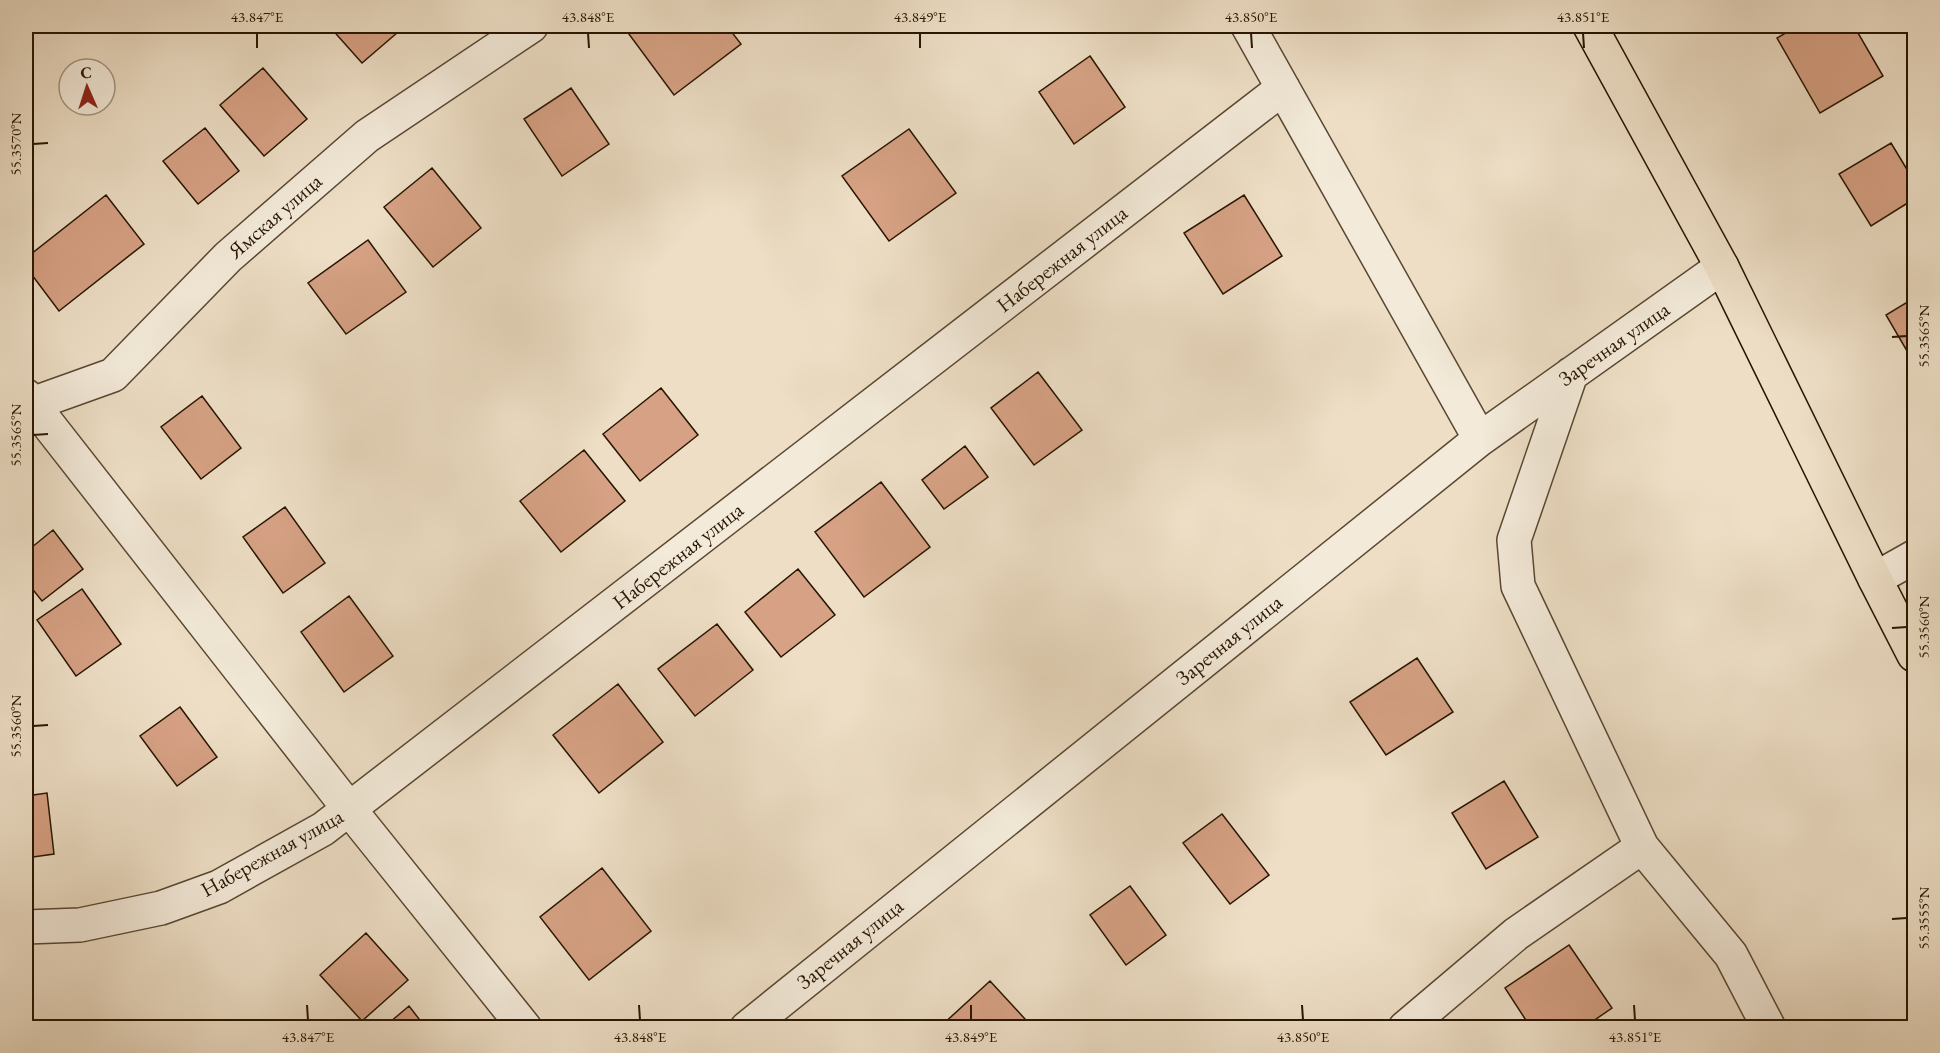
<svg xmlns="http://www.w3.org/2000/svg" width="1940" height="1053" font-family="'EB Garamond',serif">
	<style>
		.building { fill: #d6a184; stroke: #281501; stroke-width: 1.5 }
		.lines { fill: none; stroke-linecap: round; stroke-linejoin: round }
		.minor-casing { stroke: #594732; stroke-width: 36 }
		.major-casing { stroke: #281501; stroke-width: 36 }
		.minor { stroke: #f3ead9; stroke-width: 33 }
		.major { stroke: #eddec5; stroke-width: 33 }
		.ticks { fill: none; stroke: #281501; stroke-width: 2 }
		.labels { text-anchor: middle; stroke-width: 4.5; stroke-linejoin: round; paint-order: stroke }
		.street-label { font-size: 21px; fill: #281501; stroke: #f3ead9 }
		.neatline { fill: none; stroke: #281501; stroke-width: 2 }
		.ticks-label { font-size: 15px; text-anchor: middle; fill: #281501 }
	</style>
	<rect width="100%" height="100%" fill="#eddec5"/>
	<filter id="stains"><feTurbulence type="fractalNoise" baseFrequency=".00333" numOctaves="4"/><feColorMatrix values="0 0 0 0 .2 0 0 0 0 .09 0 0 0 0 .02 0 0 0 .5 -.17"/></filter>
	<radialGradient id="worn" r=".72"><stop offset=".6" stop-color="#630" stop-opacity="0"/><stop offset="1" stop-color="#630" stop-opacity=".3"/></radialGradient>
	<path class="building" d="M329,26H405L362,63Z
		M623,26H727L741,44L674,95Z
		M1798,26H1854L1883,76L1820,113L1777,38Z
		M1090,56L1125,107L1074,144L1039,92Z
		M263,68L307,119L264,156L220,105Z
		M571,88L609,144L562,176L524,119Z
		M205,128L239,171L198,204L163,161Z
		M909,129L956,193L889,241L842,176Z
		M1891,143L1914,181V199L1871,226L1839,174Z
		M432,168L481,228L433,267L384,207Z
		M106,195L144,244L59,311L26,267V258Z
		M1244,195L1282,256L1223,294L1184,233Z
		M368,240L406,292L346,334L308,283Z
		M1914,298V363L1886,315Z
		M1038,372L1082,430L1034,465L991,408Z
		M661,388L698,435L640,481L603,434Z
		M202,396L241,448L201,479L161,427Z
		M965,446L988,477L944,509L922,480Z
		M584,450L625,501L561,552L520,501Z
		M881,482L930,547L864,597L815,532Z
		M285,507L325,563L283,593L243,537Z
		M53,530L83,569L42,601L26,581V552Z
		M798,569L835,615L781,657L745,612Z
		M82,589L121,644L76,676L37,620Z
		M349,596L393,656L344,692L301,632Z
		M717,624L753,670L695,716L658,669Z
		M1417,658L1453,712L1386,755L1350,702Z
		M618,684L663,742L599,793L553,735Z
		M180,707L217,757L177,786L140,736Z
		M1504,781L1538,837L1486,869L1452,813Z
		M47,793L54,854L26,858V796Z
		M1222,814L1269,875L1230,904L1183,843Z
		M602,868L651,931L589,980L540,917Z
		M1130,886L1166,935L1126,965L1090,915Z
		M366,933L408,980L362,1021L320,975Z
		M1569,945L1612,1008L1583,1028H1531L1505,988Z
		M990,981L1025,1019L1016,1028H942L941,1026Z
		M26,991H31L32,1028H26Z
		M409,1006L426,1028H383Z"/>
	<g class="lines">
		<g class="minor-casing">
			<path id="minor" d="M1248,26L1480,439
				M1571,374L1514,540L1518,586L1642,847L1731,955L1769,1028
				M26,396L350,810L525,1028
				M26,404H32L113,375L228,257L367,136L531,26
				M1875,579L1914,557
				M26,927L80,925L161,908L219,887L323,829L1283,88
				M747,1028L1480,439L1722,267
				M1405,1028L1516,934L1642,847"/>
		</g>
		<g class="major-casing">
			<path id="major" d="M1590,26L1722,267L1875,579L1914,655"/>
		</g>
		<use href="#minor" class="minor"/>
		<use href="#major" class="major"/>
	</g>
	<path class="ticks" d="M257,33V48M588,33L589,48M920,33V48M1251,33L1252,48M1583,33L1584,48M33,144L48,143M1892,337L1907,336M33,435L48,434M1892,628L1907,627M33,726L48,725M1892,919L1907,918M307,1005L308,1020M639,1005L640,1020M971,1005V1020M1302,1005L1303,1020M1634,1005L1635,1020"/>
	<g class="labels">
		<g class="street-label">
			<text transform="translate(275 216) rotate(-41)" y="7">Ямская улица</text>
			<text transform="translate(1062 259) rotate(-38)" y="7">Набережная улица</text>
			<text transform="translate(1614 344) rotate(-35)" y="7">Заречная улица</text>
			<text transform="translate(678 556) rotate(-38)" y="7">Набережная улица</text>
			<text transform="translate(1229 640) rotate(-39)" y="7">Заречная улица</text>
			<text transform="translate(272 853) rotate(-29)" y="7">Набережная улица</text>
			<text transform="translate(850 944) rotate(-39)" y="7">Заречная улица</text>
		</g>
	</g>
	<rect width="1940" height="1053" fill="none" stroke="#eddec5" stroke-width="66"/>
	<g transform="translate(87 87) rotate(357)"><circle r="28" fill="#f3ead9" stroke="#a29583" stroke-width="1.5"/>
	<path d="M0-4.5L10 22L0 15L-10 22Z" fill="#8f2418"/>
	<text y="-9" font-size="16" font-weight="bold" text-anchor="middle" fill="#281501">С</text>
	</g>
	<rect x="33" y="33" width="1874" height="987" class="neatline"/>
	<g class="ticks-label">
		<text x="257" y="22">43.847°E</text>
		<text x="588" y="22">43.848°E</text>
		<text x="920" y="22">43.849°E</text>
		<text x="1251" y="22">43.850°E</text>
		<text x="1583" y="22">43.851°E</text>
		<text transform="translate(16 144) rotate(-90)" y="5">55.3570°N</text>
		<text transform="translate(1924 336) rotate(-90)" y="5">55.3565°N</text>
		<text transform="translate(16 435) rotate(-90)" y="5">55.3565°N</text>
		<text transform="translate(1924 627) rotate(-90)" y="5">55.3560°N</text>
		<text transform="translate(16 726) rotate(-90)" y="5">55.3560°N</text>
		<text transform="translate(1924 918) rotate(-90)" y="5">55.3555°N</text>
		<text x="308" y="1042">43.847°E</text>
		<text x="640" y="1042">43.848°E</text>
		<text x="971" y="1042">43.849°E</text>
		<text x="1303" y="1042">43.850°E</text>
		<text x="1635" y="1042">43.851°E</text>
	</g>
	<rect width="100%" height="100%" filter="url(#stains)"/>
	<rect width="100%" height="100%" fill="url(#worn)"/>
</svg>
